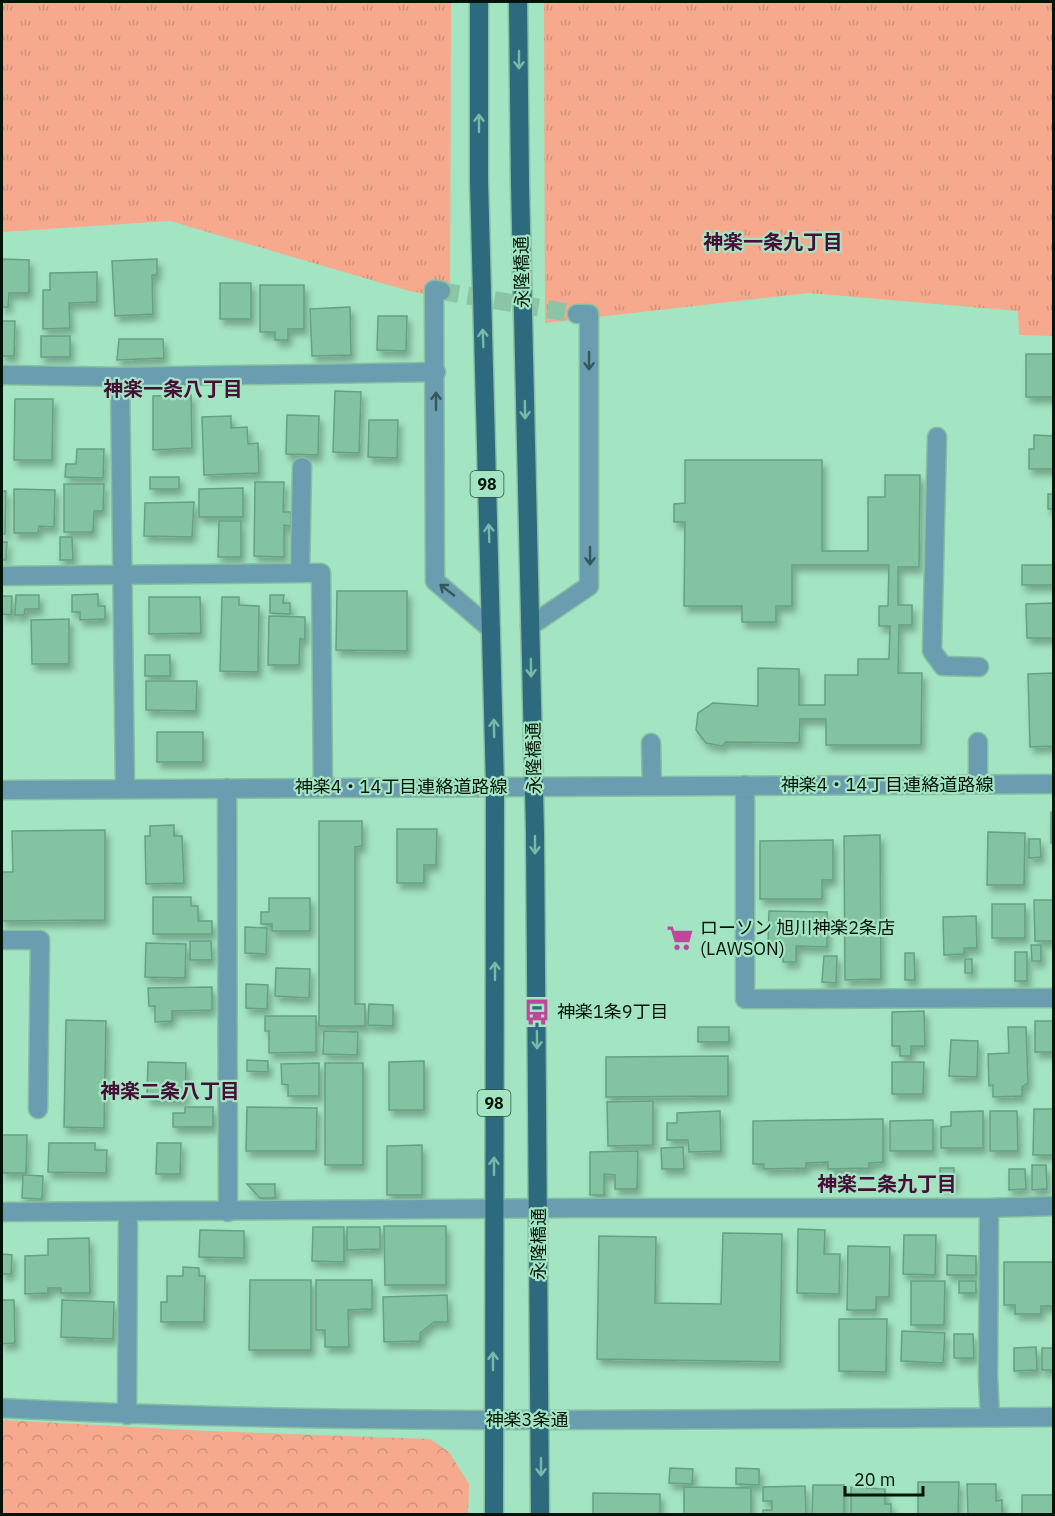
<svg xmlns="http://www.w3.org/2000/svg" width="1055" height="1516" font-family="'IBM Plex Sans','Noto Sans JP',sans-serif">
	<style>
		.grass { fill: url(#grass-tufts) }
		.forest { fill: url(#forest-crowns) }
		.building { fill: #83c3a2; stroke: #63a282; stroke-width: 1.5; filter: url(#shadow) }
		.lines { fill: none; stroke-linecap: round; stroke-linejoin: round }
		.minor-tunnel { stroke: #8bc5a6; stroke-width: 18; stroke-dasharray: 18 9; stroke-linecap: butt }
		.minor-casing { stroke: #86bfa1; stroke-width: 21 }
		.major-casing { stroke: #86bfa1; stroke-width: 21 }
		.minor { stroke: #6a9daf; stroke-width: 18 }
		.major { stroke: #2d6a7d; stroke-width: 18 }
		.oneway { stroke: #7ab9aa }
		.oneway2 { stroke: #35585c }
		.labels { text-anchor: middle; stroke-width: 4.5; stroke-linejoin: round; paint-order: stroke }
		.shield { fill: #a3e4c2; stroke: #315240; stroke-width: 1.5 }
		.shield-label { font-size: 16px; font-weight: bold; fill: #001409 }
		.street-label { font-size: 18px; fill: #001409; stroke: #a3e4c2 }
		.poi-label { font-size: 18px; fill: #001409; stroke: #a3e4c2; text-anchor: start }
		.neighbourhood-label { font-size: 20px; font-weight: bold; fill: #470e37; stroke: #a3e4c2 }
	</style>
	<defs>
		<pattern id="grass-tufts" width="24" height="20" patternUnits="userSpaceOnUse" patternTransform="scale(1.5)"><rect width="24" height="20" fill="#f6a98d"/><path d="M3 7l-1-3M5 7V3M7 7l1-3M15 17l-1-3M17 17v-4M19 17l1-3" fill="none" stroke="#d19178"/></pattern>
		<pattern id="forest-crowns" width="20" height="18" patternUnits="userSpaceOnUse" patternTransform="scale(1.5)"><rect width="20" height="18" fill="#f6a98d"/><path d="M2 6a3 3 0 1 1 6 0M12 15a3 3 0 1 1 6 0" fill="none" stroke="#d19178"/></pattern>
		<filter id="shadow"><feDropShadow dx="3.5" dy="6" stdDeviation="3" flood-color="#0004"/></filter>
	</defs>
	<rect width="100%" height="100%" fill="#a3e4c2"/>
	<path class="grass" d="M2,2H451L450,298L409,291L170,221L2,232Z
		M544,2H1053V336L1019,335L1018,311L809,293L545,323Z"/>
	<path class="forest" d="M2,1420L207,1431L430,1439L449,1452L469,1484L468,1514H2Z"/>
	<path class="building" d="M2,259L29,260V293H9L8,307H2Z
		M157,259V275H152L153,314L115,316L112,261Z
		M97,272V302L69,303L70,328L43,329V290H50V273Z
		M220,283H251V319H220Z
		M260,285H304V329H288V340H275V332H260Z
		M350,307L351,355L312,356L310,309Z
		M378,316H407L406,351L377,350Z
		M2,321H15L14,356H2Z
		M41,336H70V357H41Z
		M119,339H163L164,358L117,360Z
		M1026,354H1054V397H1026Z
		M335,391L361,392L359,453L333,452Z
		M191,395L192,448L153,450V396Z
		M15,399H53L52,460H14Z
		M287,415L319,416L318,455L286,454Z
		M231,416V428L247,427L248,444L258,443L259,473L204,475L202,417Z
		M369,420H398L397,458L368,457Z
		M1034,435L1054,436V469H1029V449H1034Z
		M77,449H104L103,478L65,477L66,464H76Z
		M685,460H822V551H868V497H885V475H920L919,567H898V605H912V625H899L898,673H922L921,745H826V719H800L799,743L726,742L722,746L706,743L696,730L698,713L713,703L758,706V668L799,669V705H825V675H858V659H889L890,626H879V606H888L889,565H792V606H776V622H742V606H684L685,522H674V504L685,503Z
		M150,477H179V489H150Z
		M255,482H284L283,512H291V526L284,525V557L254,556Z
		M64,484H104L103,511H94L93,532H64Z
		M243,488V517H199V489Z
		M14,489L55,490L54,527L39,526L38,533H14Z
		M2,491H6L5,534H2Z
		M1048,494H1054V509H1048Z
		M194,502L192,537L144,536L145,503Z
		M219,521H241V557H218Z
		M60,537H72L73,560H60Z
		M2,542H7L6,560H2Z
		M1022,565H1054V585H1022Z
		M337,591H407V651L336,650Z
		M98,594V606H105V619L80,620V612H72V595Z
		M16,595H39V609H25L24,615H15Z
		M270,595H284L283,603H290V614L270,613Z
		M2,596H12L11,615L2,614Z
		M149,597H200L201,633L149,634Z
		M222,597H239V605L259,606L258,672L220,671Z
		M1054,603V638H1027L1026,604Z
		M269,616L305,617V639H300L299,665H268Z
		M69,619V664H32L31,620Z
		M145,655H170V676H145Z
		M1054,673V746L1030,747L1028,674Z
		M146,681H197L196,711L146,710Z
		M157,732H203V762H157Z
		M1051,812H1054V843H1051Z
		M319,821H362V846L355,847V1004H365V1026H319Z
		M174,825V836H182L184,883L146,884L145,836H150V826Z
		M397,829H437L436,865H424V883H397Z
		M105,830V920L2,921V872H13L12,831Z
		M988,832L1025,833L1024,885H987Z
		M880,835L881,979L845,980L844,836Z
		M1029,839H1040L1041,857L1029,858Z
		M833,840V880H822V899H760V841Z
		M153,897H191V906H198V921H212V934H153Z
		M269,898H310V931H272V924H261V912H269Z
		M1034,900H1054V941H1035Z
		M992,904H1025V938H992Z
		M769,911L827,912V947L796,946V962H783V946H768Z
		M976,916L977,948H964V954L944,955L943,917Z
		M245,927L267,928L266,954L245,953Z
		M190,941H211L212,960H190Z
		M146,943L186,944L185,978L145,977Z
		M1031,945H1041V961H1032Z
		M1015,952H1027V981H1015Z
		M905,953H914L915,980H905Z
		M824,956H837L836,983L822,982Z
		M965,959H972V973H965Z
		M276,968L310,969L309,998L275,996Z
		M246,984L268,985L267,1009L246,1008Z
		M212,987V1010L172,1011V1021L155,1022V1006H149L148,988Z
		M369,1004L393,1005V1026L368,1025Z
		M924,1011L925,1046H911V1056H900V1046H892V1012Z
		M265,1016H316V1052L269,1053V1031H265Z
		M66,1020L106,1021L104,1128L64,1127Z
		M1035,1021H1054V1052H1035Z
		M698,1027H729V1042H698Z
		M1008,1027H1026L1028,1083L1022,1087V1096L993,1097V1085L989,1086L988,1054L1009,1053Z
		M324,1031L358,1032L357,1055L323,1054Z
		M951,1040L978,1041L977,1077L949,1076Z
		M728,1056V1096L606,1097V1057Z
		M247,1060L268,1061V1072L247,1071Z
		M424,1061V1110H389V1062Z
		M148,1062L186,1063L185,1100L147,1099Z
		M892,1062H924L923,1094H892Z
		M319,1063V1096H288V1085L282,1084L281,1064Z
		M325,1063H363V1165H325Z
		M653,1101V1145L608,1146L607,1102Z
		M185,1107H213V1127H173V1113H185Z
		M247,1107L317,1108L316,1151H246Z
		M1034,1109H1054V1155H1033Z
		M720,1111L721,1151L689,1152L688,1140H667V1123H677V1113Z
		M983,1111V1148H941V1127L951,1126V1112Z
		M990,1111H1017L1018,1151H990Z
		M883,1119V1162L869,1163V1168L828,1169V1162L806,1163V1168L764,1169V1164H753V1121Z
		M933,1120V1151H890V1121Z
		M2,1135H27L26,1173H2Z
		M49,1143H95V1150H107L106,1173L48,1172Z
		M157,1143H181L180,1174H156Z
		M422,1145V1195H387V1146Z
		M683,1147L684,1169H662L661,1148Z
		M638,1151L637,1189H615V1175L604,1174V1195H590V1152Z
		M1032,1165H1046L1047,1189L1032,1190Z
		M940,1168H954V1187H940Z
		M1009,1169H1025L1026,1189L1009,1190Z
		M23,1175L43,1176L42,1199L22,1198Z
		M247,1184H275V1198H260Z
		M384,1226H446V1285H385Z
		M313,1227H344V1262L312,1261Z
		M347,1227H380V1249L347,1250Z
		M798,1229L825,1230L824,1254H840L839,1294L797,1293Z
		M200,1230L244,1231V1258L199,1257Z
		M723,1233L782,1234L780,1362L597,1359L599,1236L656,1237L655,1303L721,1304Z
		M904,1235H936L935,1275L903,1274Z
		M89,1238L90,1293H61V1288H48V1293L25,1294V1256L48,1255V1239Z
		M848,1246L890,1247L889,1297H876V1310H847Z
		M2,1254L12,1255L11,1274H2Z
		M947,1255L976,1256V1275H947Z
		M1004,1262H1054V1306H1041V1314H1015V1305H1004Z
		M183,1267L199,1268V1276H205L204,1322H161V1302H167V1276H183Z
		M250,1280H311V1350H249Z
		M316,1280H372V1309L348,1310L349,1347H325V1330H316Z
		M911,1281H945L944,1325H911Z
		M959,1281H976V1293H959Z
		M447,1295L448,1322H434L420,1333V1341L384,1342L383,1297Z
		M2,1300H14L15,1343L2,1344Z
		M62,1300L114,1302L113,1339L61,1337Z
		M839,1319H887L886,1372L839,1371Z
		M902,1331L945,1333L943,1363L901,1361Z
		M954,1334H973L974,1358H954Z
		M1036,1347L1037,1370L1014,1371V1348Z
		M1042,1348H1054V1370H1042Z
		M670,1468L693,1469L692,1484L669,1483Z
		M736,1468L759,1469V1485L736,1484Z
		M918,1482H959L958,1514H918Z
		M967,1484H996V1501L1002,1500V1514H1007H968Z
		M813,1485H844V1514H812Z
		M805,1486L806,1514H763V1510H772V1501H763V1487Z
		M684,1487L751,1488V1514H684Z
		M851,1487L885,1489V1504H891V1514H851Z
		M593,1493L660,1494V1514H593Z
		M1022,1495H1054V1514H1022Z"/>
	<g class="lines">
		<path class="minor-tunnel" d="M441,291L577,314"/>
		<g class="minor-casing">
			<path id="minor" d="M441,291L434,290L435,581L491,629
				M2,375L120,377L436,372
				M120,377L125,789
				M937,437L932,651L943,666L979,667
				M300,573H321L323,788
				M2,576L300,573L302,467
				M530,626L589,586V314H577
				M651,743L652,786
				M978,784V742
				M745,785V999L1054,998
				M227,788L228,1212
				M2,790L1054,784
				M2,940H40L38,1109
				M989,1208L988,1377L990,1417
				M2,1212L576,1208H989L1054,1206
				M2,1408C352,1426 703,1419 1054,1417
				M127,1415L128,1213"/>
		</g>
		<g class="major-casing">
			<path id="major" d="M479,2V181L495,786L494,1514
				M518,2L520,184L535,833L540,1514"/>
		</g>
		<use href="#minor" class="minor"/>
		<use href="#major" class="major"/>
	</g>
	<defs><path id="oneway-shaft" d="M-6 0H5M1.5-3L5.5 0L1.5 3" fill="none" stroke-width="1.6" stroke-linecap="round" stroke-linejoin="round" transform="scale(1.5)"/></defs>
	<g class="oneway">
		<use href="#oneway-shaft" transform="translate(519 60) rotate(90)"/>
		<use href="#oneway-shaft" transform="translate(479 123) rotate(-90)"/>
		<use href="#oneway-shaft" transform="translate(483 338) rotate(-92)"/>
		<use href="#oneway-shaft" transform="translate(525 410) rotate(89)"/>
		<use href="#oneway-shaft" transform="translate(489 533) rotate(-92)"/>
		<use href="#oneway-shaft" transform="translate(531 668) rotate(89)"/>
		<use href="#oneway-shaft" transform="translate(494 728) rotate(-91)"/>
		<use href="#oneway-shaft" transform="translate(535 845) rotate(90)"/>
		<use href="#oneway-shaft" transform="translate(495 971) rotate(-90)"/>
		<use href="#oneway-shaft" transform="translate(537 1040) rotate(89)"/>
		<use href="#oneway-shaft" transform="translate(494 1166) rotate(-90)"/>
		<use href="#oneway-shaft" transform="translate(493 1361) rotate(-90)"/>
		<use href="#oneway-shaft" transform="translate(541 1467) rotate(90)"/>
	</g>
	<g class="oneway2">
		<use href="#oneway-shaft" transform="translate(589 361) rotate(90)"/>
		<use href="#oneway-shaft" transform="translate(436 401) rotate(-90)"/>
		<use href="#oneway-shaft" transform="translate(590 556) rotate(90)"/>
		<use href="#oneway-shaft" transform="translate(447 590) rotate(-142)"/>
	</g>
	<defs>
		<g id="supermarket-bare" transform="scale(2.07)"><path d="M-6-5.5h2.5l.6 2H6L4.5 2H-2.5L-4.4-4H-6ZM-1.5 3.2a1.3 1.3 0 1 0 .1 0ZM3 3.2a1.3 1.3 0 1 0 .1 0Z" fill="#bf479b" stroke="#a3e4c2" stroke-width="2.5" paint-order="stroke"/></g>
		<g id="bus-bare" transform="scale(2.07)"><path d="M-5-6H5V4H4V6H2V4H-2V6H-4V4H-5ZM-3.5-4V0h7V-4ZM-3.5 1.2v1.5H-2V1.2ZM2 1.2v1.5H3.5V1.2Z" fill="#bf479b" stroke="#a3e4c2" stroke-width="2.5" paint-order="stroke"/></g>
	</defs>
	<g fill-rule="evenodd">
		<use href="#supermarket-bare" x="680" y="938"/>
		<use href="#bus-bare" x="537" y="1012"/>
	</g>
	<g class="labels">
		<g class="shield">
			<rect x="470.5" y="471" width="33" height="26" rx="4.5"/>
			<rect x="477.5" y="1090" width="33" height="26" rx="4.5"/>
		</g>
		<g class="shield-label">
			<text x="487" y="490">98</text>
			<text x="494" y="1109">98</text>
		</g>
		<g class="street-label">
			<text transform="translate(522 272) rotate(-91)" y="6">永隆橋通</text>
			<text transform="translate(534 758) rotate(-91)" y="6">永隆橋通</text>
			<text x="887" y="791">神楽4・14丁目連絡道路線</text>
			<text x="401" y="793">神楽4・14丁目連絡道路線</text>
			<text transform="translate(539 1244) rotate(-90)" y="6">永隆橋通</text>
			<text x="527" y="1426">神楽3条通</text>
		</g>
		<g class="poi-label">
			<text x="700" y="934">ローソン 旭川神楽2条店<tspan x="700" dy="21">(LAWSON)</tspan></text>
			<text x="557" y="1018">神楽1条9丁目</text>
		</g>
		<g class="neighbourhood-label">
			<text x="773" y="249">神楽一条九丁目</text>
			<text x="173" y="396">神楽一条八丁目</text>
			<text x="170" y="1098">神楽二条八丁目</text>
			<text x="887" y="1191">神楽二条九丁目</text>
		</g>
	</g>
	<rect width="1055" height="1516" fill="none" stroke="#001409" stroke-width="6"/>
	<path d="M845 1486v9h78v-9" fill="none" stroke="#001409" stroke-width="3"/>
	<text x="854" y="1486" font-size="18" fill="#001409" stroke="#a3e4c2" stroke-width="4.5" paint-order="stroke">20 m</text>
</svg>
